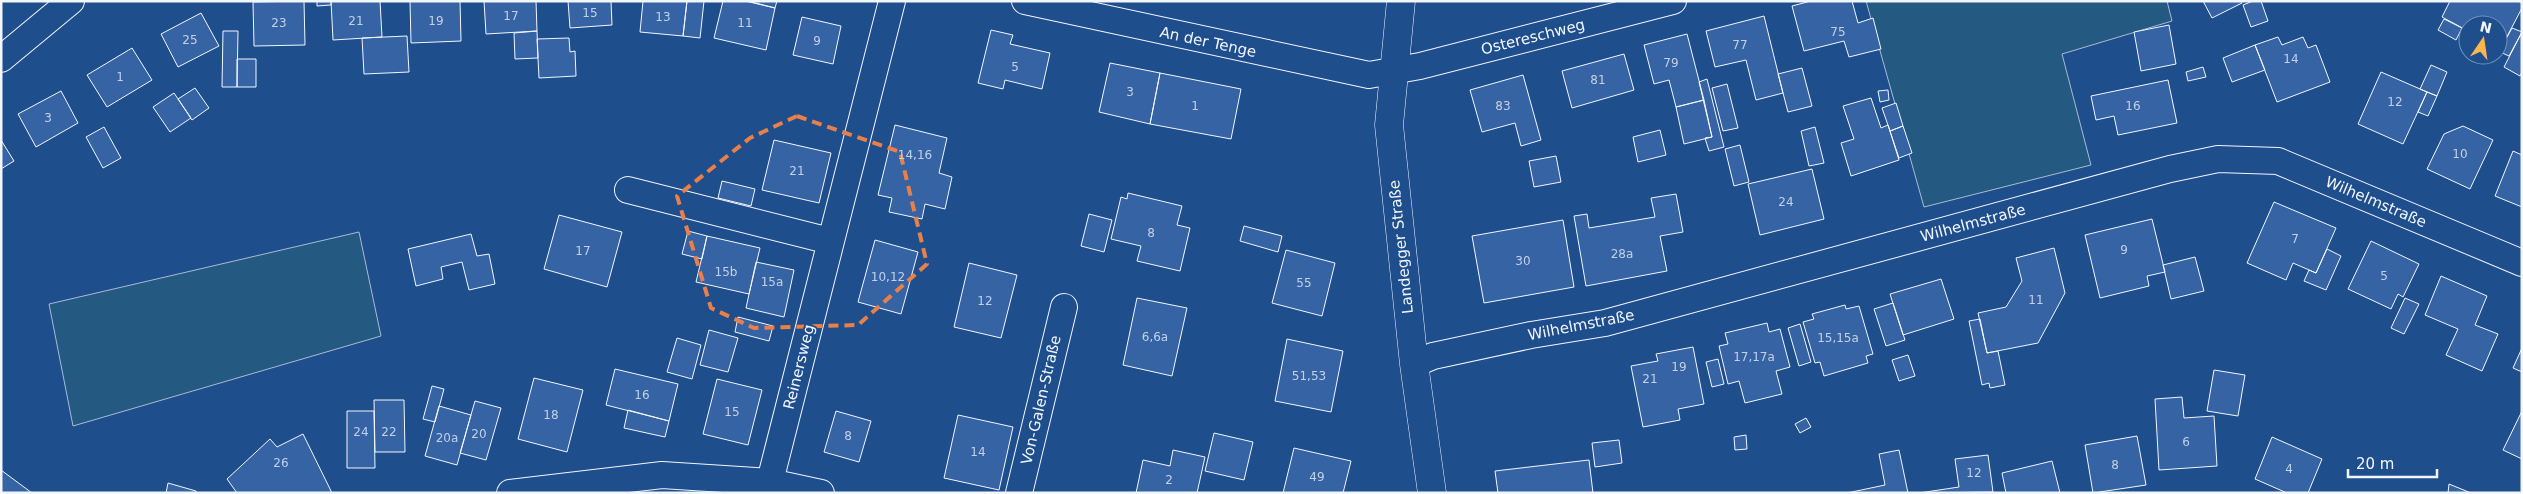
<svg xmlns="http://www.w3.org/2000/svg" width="2523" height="494" font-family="'DejaVu Sans',sans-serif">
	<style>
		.green { fill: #245a82; stroke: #a8bbd7 }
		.building { fill: #3563a3; stroke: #f2f6ff }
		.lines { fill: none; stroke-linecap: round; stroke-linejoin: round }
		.minor-casing { stroke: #f2f6ff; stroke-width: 28 }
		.secondary-casing { stroke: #f2f6ff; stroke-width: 29 }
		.minor { stroke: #1f4e8c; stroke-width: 26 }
		.secondary { stroke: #1f4e8c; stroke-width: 28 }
		.marked { fill: none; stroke: #ea8049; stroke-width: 4; stroke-dasharray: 10 6; stroke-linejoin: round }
		.labels { text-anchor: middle; stroke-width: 4; stroke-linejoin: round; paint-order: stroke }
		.number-label { font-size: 12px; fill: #c3d1e8 }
		.street-label { font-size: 15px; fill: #f2f6ff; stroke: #1f4e8c }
	</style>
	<rect width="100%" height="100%" fill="#1f4e8c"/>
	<path class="green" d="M1866,1H2167L2172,21L2062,54L2091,165L1924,207Z
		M359,232L381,336L73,426L49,304Z"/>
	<path class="building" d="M304,1L305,45L254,46L253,2Z
		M317,1H331V5L317,6Z
		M331,1H380L382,37L333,40Z
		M410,1H460L461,41L411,43Z
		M484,1H536L537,31L486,34Z
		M568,1H611L612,25L570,28Z
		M643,1H687L683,36L640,32Z
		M687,1H704L700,38L683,36Z
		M723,1H745L775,8L766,50L714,38Z
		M748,1H777L775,8Z
		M1811,1H1852L1858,23L1873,18L1881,49L1849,57L1844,41L1804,51L1792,6Z
		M2203,1H2241L2242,3L2212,18Z
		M2253,1H2261L2268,21L2251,27L2243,5Z
		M2450,1H2518L2522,3V8L2501,48L2498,46V25H2468V31L2442,17Z
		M201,13L219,46L178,67L161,34Z
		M1764,16L1783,93L1756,100L1746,60L1715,67L1706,31Z
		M802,17L841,26L833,64L793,55Z
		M2444,19L2462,28L2456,40L2438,30Z
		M2169,25L2176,64L2141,71L2134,32Z
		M2512,28L2522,32L2509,56L2498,51V46L2501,48Z
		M991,30L1013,35L1010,44L1050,53L1042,89L1005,80L1003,89L978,83Z
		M223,31H238L237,87H222Z
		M537,31L538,58L515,59L514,33Z
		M2522,32V72L2520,76L2504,67Z
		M1687,34L1704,100L1676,107L1669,80L1654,84L1644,45Z
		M407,36L409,72L364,74L362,38Z
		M2278,37L2282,45L2303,37L2308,48L2316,45L2330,82L2277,102L2255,45Z
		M569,38L570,52L575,51L576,76L539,78L537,39Z
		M2255,45L2265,70L2232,82L2223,58Z
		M132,48L152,80L107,107L87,75Z
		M1624,54L1634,90L1572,108L1562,71Z
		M237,59H256V87H237Z
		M1110,63L1160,73L1150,124L1099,112Z
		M2431,65L2447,72L2437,96L2420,89Z
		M2203,67L2206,77L2188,81L2186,72Z
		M1802,68L1812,106L1788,112L1778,74Z
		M2381,72L2427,92L2403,144L2358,124Z
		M1160,73L1241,89L1231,139L1150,124Z
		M1523,75L1541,140L1521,146L1515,123L1482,132L1470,90Z
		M1707,79L1724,147L1709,151L1705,138L1712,137L1699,82Z
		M2168,80L2177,123L2118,135L2114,116L2096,120L2091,96Z
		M1727,84L1738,128L1723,131L1712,88Z
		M195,88L209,108L192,120L178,99Z
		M1888,90L1889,100L1880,102L1878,91Z
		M61,91L78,123L36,147L18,114Z
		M2427,92L2437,96L2428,116L2418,112Z
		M174,93L191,118L170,132L153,107Z
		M1871,98L1881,128L1888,125L1899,160L1851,176L1841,143L1854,139L1843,106Z
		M1704,100L1712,137L1684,144L1676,107Z
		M1896,103L1903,126L1890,131L1882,108Z
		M895,125L947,138L939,173L952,177L945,209L925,204L922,219L889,212L892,198L878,195Z
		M1903,126L1912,153L1899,158L1890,131Z
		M2463,126L2493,140L2470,189L2427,169L2444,134Z
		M104,127L121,158L103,168L86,137Z
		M1815,127L1824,163L1809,166L1801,131Z
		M1660,130L1666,155L1638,162L1633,137Z
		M1,140L14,161L1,169Z
		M774,140L831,153L819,203L762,190Z
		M1740,145L1749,182L1734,186L1725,149Z
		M2513,151L2522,155V207L2495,196Z
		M1556,156L1561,182L1534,187L1529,161Z
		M1812,169L1824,219L1760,235L1748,184Z
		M722,181L755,189L751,206L718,198Z
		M1128,193L1182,206L1177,225L1190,228L1180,271L1137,261L1141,246L1111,239L1121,197L1127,199Z
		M1676,194L1683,232L1660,236L1667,271L1586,286L1574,216L1587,214L1589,228L1655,217L1651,198Z
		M2274,202L2336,228L2316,273L2293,263L2286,280L2247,263Z
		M1089,214L1112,220L1104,252L1081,246Z
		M559,215L622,232L607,287L544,269Z
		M2152,219L2165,272L2147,276L2149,286L2100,298L2085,235Z
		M1563,220L1574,287L1484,303L1472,236Z
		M1244,226L1282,236L1278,252L1240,241Z
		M688,231L707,236L702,259L682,254Z
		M471,234L477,256L489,254L495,284L469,290L462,262L441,267L443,279L416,286L408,249Z
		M707,236L760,248L749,294L696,282Z
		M875,240L918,252L901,314L858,302Z
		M2371,241L2419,264L2403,297L2398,294L2391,309L2348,289Z
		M2054,248L2065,293L2038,343L1987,353L1978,313L2006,307L2022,281L2016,258Z
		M2327,249L2341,256L2326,290L2304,281L2309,270L2316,273Z
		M1286,250L1335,263L1322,316L1272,303Z
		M2195,257L2204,291L2171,299L2163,265Z
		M756,262L794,270L784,317L746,308Z
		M969,263L1017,275L1001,338L954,327Z
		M2441,276L2487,296L2475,325L2498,334L2482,371L2446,355L2458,329L2425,315Z
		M1941,279L1954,319L1903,335L1890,294Z
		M1137,298L1187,308L1172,376L1123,365Z
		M2405,298L2419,304L2404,334L2391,328Z
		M1893,303L1905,340L1886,346L1874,309Z
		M1845,305L1846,309L1859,306L1873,354L1866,356L1868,363L1824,376L1820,362L1815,363L1803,322L1814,319L1812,314Z
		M738,317L773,326L769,341L735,332Z
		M1980,319L1987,353L1998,351L2005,385L1990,388L1989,383L1982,385L1969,321Z
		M1767,323L1769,332L1780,329L1790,367L1776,371L1782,394L1745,403L1739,381L1728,384L1719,346L1728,344L1725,333Z
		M1800,324L1811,362L1799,366L1788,328Z
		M709,330L738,338L728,372L700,365Z
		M677,338L701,345L692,379L667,372Z
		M1287,339L1343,351L1331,412L1275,401Z
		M1693,347L1704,404L1678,409L1680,420L1643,427L1631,366L1658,361L1656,354Z
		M2522,348V372L2513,368Z
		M1908,355L1915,376L1899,381L1892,360Z
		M1718,359L1724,384L1712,387L1706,362Z
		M615,369L678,384L669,421L606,405Z
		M2214,370L2245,375L2238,416L2207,411Z
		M534,378L583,390L567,452L518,439Z
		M717,379L762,390L748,445L703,434Z
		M432,386L444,389L435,422L423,419Z
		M2182,397L2184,418L2214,416L2217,466L2159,470L2155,399Z
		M374,400H404L405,452H375Z
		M475,401L501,408L486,460L460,453Z
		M439,406L471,415L457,465L425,456Z
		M628,410L669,421L665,437L624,428Z
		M347,411H374L375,468H347Z
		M836,411L871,421L859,462L824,452Z
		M2522,411V459L2503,450Z
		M958,415L1013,427L999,490L944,478Z
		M1806,418L1811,427L1800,433L1795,424Z
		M1214,433L1253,442L1244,480L1205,471Z
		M303,434L332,493H237L227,479L270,439L277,447Z
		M1746,435L1747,449L1735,450L1734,437Z
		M2137,436L2146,485L2093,493L2085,445Z
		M2272,437L2322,459L2308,493H2287L2255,479Z
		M1619,440L1622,463L1595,467L1592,443Z
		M1294,448L1351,461L1343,493H1283Z
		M1173,450L1205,457L1197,493H1136L1143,460L1170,466Z
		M1899,450L1908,493H1847L1885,485L1879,454Z
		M1988,455L1993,492L1919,493L1959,487L1955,459Z
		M1589,460L1593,493H1498L1495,471Z
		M2052,461L2060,493H2006L2002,473Z
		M1,470L32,493H1Z
		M168,483L196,491V493H166Z
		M2449,484L2471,493H2448Z"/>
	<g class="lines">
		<g class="minor-casing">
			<path id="minor" d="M1025,1L1369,75L1420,66L1673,1
				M1,59L71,1
				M628,190L830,241
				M1414,364L1433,356L1531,335L1605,323L2170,169L2218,159L2278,161L2522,263
				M510,493L662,475L770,482L821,493
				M767,493L892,1
				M1019,493L1064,307"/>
		</g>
		<g class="secondary-casing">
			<path id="secondary" d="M1401,1L1389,125L1414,364L1432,493"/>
		</g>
		<use href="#minor" class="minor"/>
		<use href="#secondary" class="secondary"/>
	</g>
	<path class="marked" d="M797,116L900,152L927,264L858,325L754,328L711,308L677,196L750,138Z"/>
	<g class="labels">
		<g class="number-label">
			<text x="590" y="17">15</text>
			<text x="511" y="20">17</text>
			<text x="663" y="21">13</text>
			<text x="356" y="25">21</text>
			<text x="436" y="25">19</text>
			<text x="279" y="27">23</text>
			<text x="745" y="27">11</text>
			<text x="1838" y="36">75</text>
			<text x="190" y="44">25</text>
			<text x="817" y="45">9</text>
			<text x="1740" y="49">77</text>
			<text x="2291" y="63">14</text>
			<text x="1671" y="67">79</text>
			<text x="1015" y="71">5</text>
			<text x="120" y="81">1</text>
			<text x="1598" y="84">81</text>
			<text x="1130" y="96">3</text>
			<text x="2395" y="106">12</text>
			<text x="1195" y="110">1</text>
			<text x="1503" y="110">83</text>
			<text x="2133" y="110">16</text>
			<text x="48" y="122">3</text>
			<text x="2460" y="158">10</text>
			<text x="915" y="159">14,16</text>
			<text x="797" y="175">21</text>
			<text x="1786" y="206">24</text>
			<text x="1151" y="237">8</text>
			<text x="2295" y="243">7</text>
			<text x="2124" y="254">9</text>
			<text x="583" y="255">17</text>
			<text x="1622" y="258">28a</text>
			<text x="1523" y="265">30</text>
			<text x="726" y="276">15b</text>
			<text x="2384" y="280">5</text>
			<text x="888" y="281">10,12</text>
			<text x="772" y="286">15a</text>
			<text x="1304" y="287">55</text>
			<text x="2036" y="304">11</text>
			<text x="985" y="305">12</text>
			<text x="1155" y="341">6,6a</text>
			<text x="1838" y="342">15,15a</text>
			<text x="1754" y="361">17,17a</text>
			<text x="1679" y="371">19</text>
			<text x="1309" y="380">51,53</text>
			<text x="1650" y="383">21</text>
			<text x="642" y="399">16</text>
			<text x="732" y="416">15</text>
			<text x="551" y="419">18</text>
			<text x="361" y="436">24</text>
			<text x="389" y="436">22</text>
			<text x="479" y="438">20</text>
			<text x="848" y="440">8</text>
			<text x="447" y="442">20a</text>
			<text x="2186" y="446">6</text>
			<text x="978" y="456">14</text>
			<text x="281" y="467">26</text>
			<text x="2115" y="469">8</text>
			<text x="2289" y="473">4</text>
			<text x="1974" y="477">12</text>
			<text x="1317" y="481">49</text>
			<text x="1169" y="484">2</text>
		</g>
		<g class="street-label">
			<text transform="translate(1533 37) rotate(-14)" y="5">Ostereschweg</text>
			<text transform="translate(1208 42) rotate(12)" y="5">An der Tenge</text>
			<text transform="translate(2376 202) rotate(23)" y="5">Wilhelmstraße</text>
			<text transform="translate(1973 223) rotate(-15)" y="5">Wilhelmstraße</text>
			<text transform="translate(1401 247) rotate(-96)" y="5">Landegger Straße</text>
			<text transform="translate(1581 325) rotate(-11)" y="5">Wilhelmstraße</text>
			<text transform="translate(799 367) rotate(-76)" y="5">Reinersweg</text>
			<text transform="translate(1041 400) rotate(-77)" y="5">Von-Galen-Straße</text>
		</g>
	</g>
	<rect width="2523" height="494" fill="none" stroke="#f2f6ff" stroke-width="5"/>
	<g transform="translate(2483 40) rotate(13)"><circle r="24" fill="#1f4e8c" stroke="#7391ba"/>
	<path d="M0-4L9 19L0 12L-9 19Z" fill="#ffb74d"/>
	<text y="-8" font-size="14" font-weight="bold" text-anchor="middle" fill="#f2f6ff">N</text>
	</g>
	<path d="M2348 469v8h89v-8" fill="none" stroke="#f2f6ff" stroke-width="2.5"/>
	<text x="2356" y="469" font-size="15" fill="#f2f6ff" stroke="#1f4e8c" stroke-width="4" paint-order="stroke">20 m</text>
</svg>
